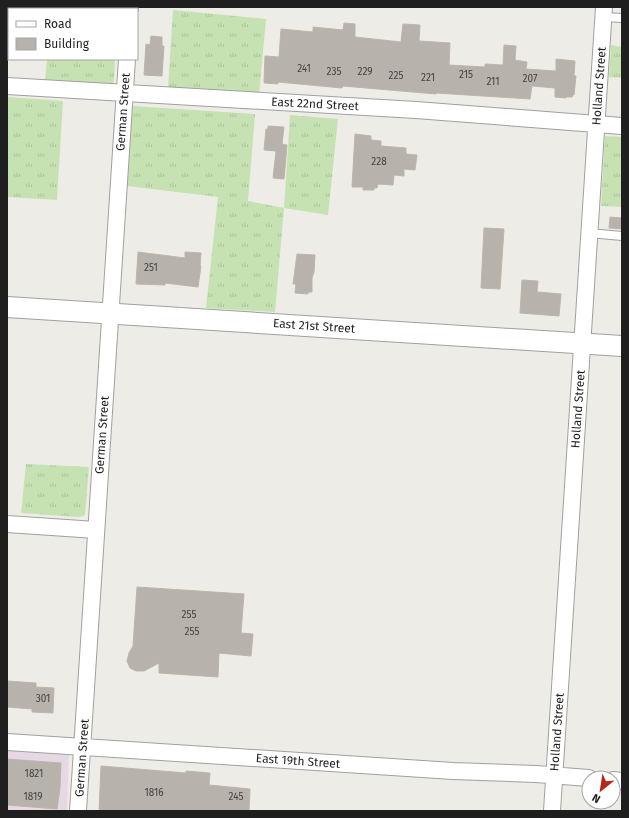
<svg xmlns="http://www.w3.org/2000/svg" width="629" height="818" font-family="'Fira Sans',sans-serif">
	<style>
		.industrial { fill: #e6d9e3 }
		.grass { fill: url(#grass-tufts) }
		.building { fill: #b7b2ac; stroke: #beb5aa }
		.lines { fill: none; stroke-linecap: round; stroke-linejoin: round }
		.service-casing { stroke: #a0a0a0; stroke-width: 10 }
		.minor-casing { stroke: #a0a0a0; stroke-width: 18 }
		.tertiary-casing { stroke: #a0a0a0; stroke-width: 22 }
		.service { stroke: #fff; stroke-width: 8 }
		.minor { stroke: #fff; stroke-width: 16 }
		.tertiary { stroke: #fff; stroke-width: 20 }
		.labels { text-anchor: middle; stroke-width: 3; stroke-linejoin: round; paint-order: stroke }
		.number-label { font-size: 10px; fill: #454442 }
		.street-label { font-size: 12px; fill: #1f1f1f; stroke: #fff }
	</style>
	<defs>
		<pattern id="grass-tufts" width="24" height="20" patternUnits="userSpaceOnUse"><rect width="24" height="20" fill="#c6e2b2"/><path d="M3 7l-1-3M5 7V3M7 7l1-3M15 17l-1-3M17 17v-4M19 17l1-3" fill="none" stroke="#aac199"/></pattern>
	</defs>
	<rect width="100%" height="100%" fill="#eeece6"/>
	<path class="industrial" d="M7,748L69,752L67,811H7Z"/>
	<path class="grass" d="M51,7H119V9H51Z
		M173,10L266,19L259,95L168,88Z
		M611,45L622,47V78L609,77Z
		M47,59H115L114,80L113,83L111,85L45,80Z
		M7,97L63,101L57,200L7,197Z
		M133,106L255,114L248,201L284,208L290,115L338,119L328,215L284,208L275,312L206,308L218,197L127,186L131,108Z
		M605,136L622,137V207L601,206Z
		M26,464L89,467L85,514L84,516L78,517L21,513Z"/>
	<path class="building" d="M344,23L355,24V37L401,42L403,24L420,25L419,41L450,43L449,65L485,67V64L503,65L504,45L516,46L515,60L527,62L526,69L556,71V59L575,61L574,76H576L574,95H573L572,97H566V98L555,97V88L532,86L530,99L436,93V94L343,86L342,88L278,82V84L264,83L265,56L279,57L281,29L313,32V27L343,30Z
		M151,36L162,37V46H164L162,76L144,75L146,44L150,45Z
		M268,126L284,127L282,144L287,145L284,179L273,178L276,151L264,150L266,129H268Z
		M355,134L371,136V140L381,141V146L406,148V154L417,155L415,170L404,169V176L394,175L393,185L378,184L377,188H374V190H363V187H352Z
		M610,217L622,218V229L609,228Z
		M484,228L504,229L500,289L481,288Z
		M138,252L185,258V252L201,253L200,266H201L198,287L165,283V285L136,284Z
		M297,254L315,255L314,272L312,278V292H308V294L295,293L296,284H293Z
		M522,280L538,281L537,292L561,294L559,316L520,313Z
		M137,587L244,594L241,633L253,634L251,656L219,653L218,677L159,673V663L144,671H136L130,668L127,661L129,653L133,646Z
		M7,681L36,683V687L54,688L53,713L32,712V709L7,707Z
		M7,759L61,763L60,788L57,809L7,805Z
		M101,766L186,773V771L210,773L209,785L250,789L249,811H99Z"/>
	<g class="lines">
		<g class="service-casing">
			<path id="service" d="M603,17L622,18
				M589,233L622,236"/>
		</g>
		<g class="minor-casing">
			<path id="minor" d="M130,9V7
				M7,86L416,110L622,126
				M7,524L96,530
				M7,742L453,771L536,774L589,778
				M613,780L622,781
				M78,811L127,59
				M552,811L604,7"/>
		</g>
		<g class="tertiary-casing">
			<path id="tertiary" d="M7,307L622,346"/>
		</g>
		<use href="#service" class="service"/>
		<use href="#minor" class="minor"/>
		<use href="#tertiary" class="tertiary"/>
	</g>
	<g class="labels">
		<g class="number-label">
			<text x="304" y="72">241</text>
			<text x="334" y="75">235</text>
			<text x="365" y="75">229</text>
			<text x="466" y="78">215</text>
			<text x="396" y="79">225</text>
			<text x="428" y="81">221</text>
			<text x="530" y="82">207</text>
			<text x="493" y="85">211</text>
			<text x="379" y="165">228</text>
			<text x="151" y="271">251</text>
			<text x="189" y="618">255</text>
			<text x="192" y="635">255</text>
			<text x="43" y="702">301</text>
			<text x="34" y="777">1821</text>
			<text x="154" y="796">1816</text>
			<text x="33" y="800">1819</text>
			<text x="236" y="800">245</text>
		</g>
		<g class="street-label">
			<text transform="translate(599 86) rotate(-86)" y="4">Holland Street</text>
			<text transform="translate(315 104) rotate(3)" y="4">East 22nd Street</text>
			<text transform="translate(123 112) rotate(-86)" y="4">German Street</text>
			<text transform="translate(314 326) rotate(4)" y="4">East 21st Street</text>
			<text transform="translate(578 409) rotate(-86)" y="4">Holland Street</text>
			<text transform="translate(102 435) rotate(-86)" y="4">German Street</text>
			<text transform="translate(557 732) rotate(-86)" y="4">Holland Street</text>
			<text transform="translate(82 758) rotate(-86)" y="4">German Street</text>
			<text transform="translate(298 761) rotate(4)" y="4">East 19th Street</text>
		</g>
	</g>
	<rect width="629" height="818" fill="none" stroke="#1f1f1f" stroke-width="16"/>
	<rect x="8" y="8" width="130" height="52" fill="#ffffff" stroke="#a5a5a5"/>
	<rect x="16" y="21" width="20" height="6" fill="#ffffff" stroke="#a5a5a5"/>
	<text x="44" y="28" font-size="12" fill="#1f1f1f">Road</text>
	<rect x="16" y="38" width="20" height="12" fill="#b7b2ac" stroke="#a5a5a5"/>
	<text x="44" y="48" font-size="12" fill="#1f1f1f">Building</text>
	<g transform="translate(601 790) rotate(210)"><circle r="19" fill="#ffffff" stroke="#a5a5a5"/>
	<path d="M0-3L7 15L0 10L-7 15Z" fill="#b42719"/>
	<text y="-6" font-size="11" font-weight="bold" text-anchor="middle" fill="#1f1f1f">N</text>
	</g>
</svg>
